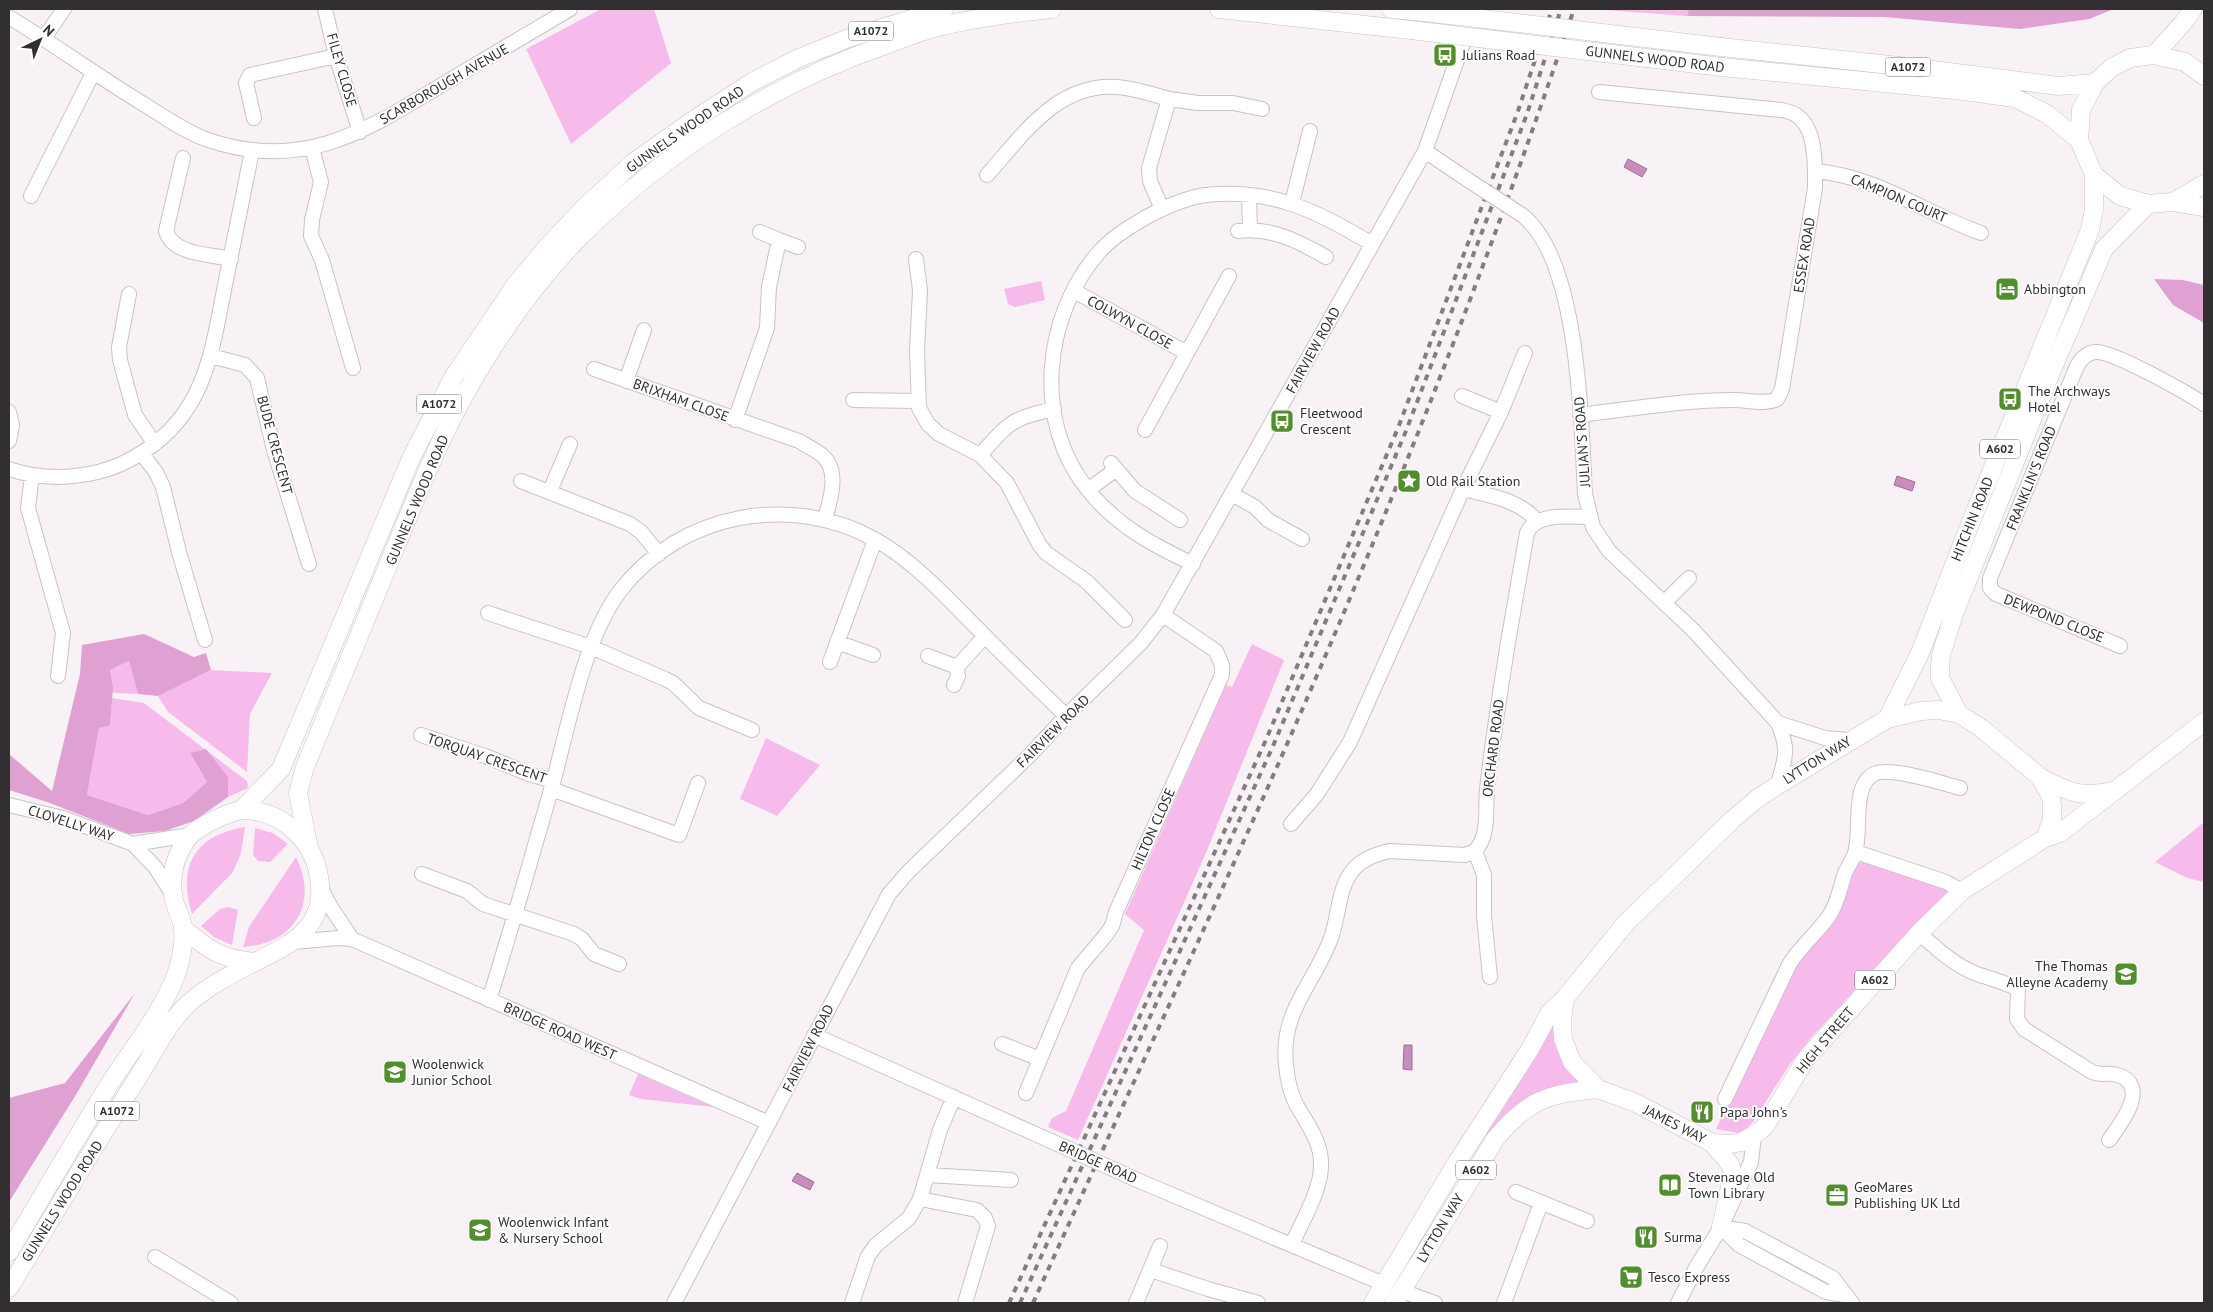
<svg xmlns="http://www.w3.org/2000/svg" width="2213" height="1312" font-family="'PT Sans',sans-serif">
	<style>
		.green { fill: #f7bbeb }
		.forest { fill: #dea1d1 }
		.water { fill: #c88dbc; stroke: #9b7192 }
		.lines { fill: none; stroke-linecap: round; stroke-linejoin: round }
		.minor-casing { stroke: #c9c2c8; stroke-width: 16 }
		.major-casing { stroke: #c9c2c8; stroke-width: 19 }
		.minor { stroke: #fff; stroke-width: 14 }
		.major { stroke: #fff; stroke-width: 18 }
		.rail { stroke: #817d80; stroke-width: 4; stroke-dasharray: 6 6; stroke-linecap: butt }
		.minor-bridge-casing { stroke: #c9c2c8; stroke-width: 16; stroke-linecap: butt }
		.major-bridge-casing { stroke: #c9c2c8; stroke-width: 19; stroke-linecap: butt }
		.minor-bridge { stroke: #fff; stroke-width: 14 }
		.major-bridge { stroke: #fff; stroke-width: 18 }
		.labels { text-anchor: middle; stroke-width: 4; stroke-linejoin: round; paint-order: stroke }
		.shield { fill: #fff; stroke: #6f6d6f; stroke-width: 1 }
		.shield-label { font-size: 12px; font-weight: bold; fill: #312f31 }
		.poi-label { font-size: 14px; fill: #312f31; stroke: #fff; text-anchor: start }
		.street-label { font-size: 14px; fill: #312f31; stroke: #fff }
	</style>
	<rect width="100%" height="100%" fill="#f8f1f6"/>
	<path class="green" d="M601,9H654L671,63L571,144L526,49Z
		M1590,9H1689L1687,16Z
		M1041,281L1045,300L1015,307L1008,304L1004,289Z
		M1252,644L1284,660L1206,853L1078,1140L1048,1127L1052,1118L1066,1111L1144,930L1125,914L1226,685L1232,687Z
		M129,661L138,694L113,693L110,670Z
		M211,670L272,673L250,714L247,772L168,712L158,696Z
		M112,698L144,703L247,781L248,788L228,797V777L190,753L207,782L183,803L148,815L87,795L99,728L110,724Z
		M766,738L820,765L777,816L740,799Z
		M2204,822V882L2187,878L2155,862Z
		M245,827L241,853L233,872L192,914C177,866 195,835 245,827Z
		M255,828L273,833L288,844L270,862L258,861L253,855Z
		M296,857C319,903 295,944 243,947L249,927Z
		M1868,861L1947,890V895L1910,930L1810,1039L1788,1067L1753,1122L1745,1130L1738,1133L1716,1129L1796,962L1843,904L1855,867L1859,863Z
		M228,907L238,910L232,945L214,937L201,926L220,909Z
		M1553,1025L1559,1054L1564,1065L1579,1081V1084C1540,1085 1510,1104 1489,1136L1485,1134Z
		M638,1074L713,1107L641,1099L629,1095Z"/>
	<path class="forest" d="M1689,9H2114L2089,19L2020,29L1884,17L1687,16Z
		M2154,279L2183,280L2204,285V323L2173,305Z
		M144,634L194,657L206,653L211,670L158,696L138,694L129,661L110,670L113,688L110,725L99,728L87,795L148,815L183,803L207,782L190,753L206,749L228,777V797L194,821L165,831L129,834L50,803L9,790V754L52,791L80,674L82,645Z
		M135,993L77,1093L9,1202V1098L65,1083Z"/>
	<path class="water" d="M1628,159L1647,169L1642,177L1624,167Z
		M1897,476L1915,482L1912,491L1894,485Z
		M1404,1045H1412V1070L1403,1069Z
		M797,1173L814,1182L810,1190L792,1181Z"/>
	<g class="lines">
		<g class="minor-casing">
			<path id="minor" d="M325,9L336,56L360,132
				M9,17C55,45 99,77 145,105C165,117 185,132 208,140C306,173 368,129 450,80C490,56 530,33 570,9
				M44,38L64,9
				M254,118L246,83L250,75L336,56
				M312,148L321,182L312,220L311,236L322,260L353,368
				M1425,151L1468,180
				M183,158L166,231C173,255 209,254 231,259
				M1815,171C1876,176 1925,213 1981,233
				M987,175C1022,136 1057,83 1116,87C1134,88 1151,94 1169,99
				M1249,195L1250,230
				M31,196L93,73
				M1292,203L1310,131
				M1162,209L1150,181L1149,168L1169,99L1198,103H1233L1262,109
				M1522,215C1580,260 1581,425 1585,494L1593,527L1609,551L1693,630L1778,723C1790,753 1785,755 1778,785
				M1238,231C1271,227 1298,241 1326,257
				M779,240L798,247
				M916,259L920,290L917,351L919,408L928,424L939,434L980,455
				M1074,291L1187,353L1229,276
				M129,294L119,347L120,360L135,415L155,444
				M1525,353L1501,412L1463,489C1490,496 1518,499 1537,521
				M211,356L245,365L257,378L274,450L309,564
				M594,369L799,441C807,446 816,450 823,456C840,472 830,501 825,519
				M626,381L644,330
				M1462,396L1501,412
				M853,400L917,401
				M1054,409C1011,418 1009,423 980,455L1007,483L1039,544L1046,553L1086,581L1125,620
				M9,412L12,426L9,441
				M1580,415C1631,409 1683,400 1735,400C1748,400 1765,405 1777,399L1782,389L1815,188C1815,167 1817,128 1796,115C1792,112 1786,111 1781,110L1599,92
				M735,420L767,328L769,287L779,240L760,232
				M1145,430L1187,353
				M141,453L156,472L163,487L179,552L205,640
				M1111,463L1135,491L1180,520
				M9,469C38,479 68,479 98,472C116,468 131,460 146,450C206,410 212,350 225,285C234,241 243,196 252,151
				M32,475L28,508L63,633L58,676
				M521,481L630,524L641,532L659,554
				M1088,490L1115,470
				M550,491L570,444
				M1232,494L1255,507L1268,520L1302,539
				M1193,564C1153,545 1117,526 1089,491C1032,423 1043,315 1100,251C1115,235 1134,224 1152,214C1168,206 1188,197 1206,195C1271,188 1318,211 1372,244
				M1664,603L1689,578
				M488,613L591,647L665,679L673,683L699,708L752,730
				M837,642L873,655
				M2120,646L1996,594L1990,588V578L2077,366C2081,359 2086,353 2095,352C2112,350 2187,393 2204,404
				M928,656L957,667L985,636
				M830,662L875,540
				M954,685L958,676L957,667
				M1778,723L1825,738L1849,740
				M421,735L485,756L529,774L553,781
				M551,789L679,835L698,783
				M9,805L63,818L133,844L155,867L173,895
				M1291,824L1317,794L1350,742L1463,489
				M133,844L190,835
				M1856,852L1946,882L1962,891
				M422,874L467,891L483,904L574,934L582,939L594,954L619,964
				M320,887L332,909L352,939
				M1919,933C1937,949 1954,965 1977,974C1991,979 2005,982 2018,989L2017,1019L2024,1029L2092,1072C2101,1076 2109,1072 2118,1075C2151,1086 2120,1125 2109,1140
				M294,942L338,938L352,939L769,1123
				M1490,977L1484,916V875L1475,851C1490,835 1485,809 1487,789C1497,703 1512,618 1527,533C1536,512 1570,517 1590,517
				M489,1000C512,927 533,853 554,779C569,723 585,637 620,591C680,513 791,492 876,540C916,563 946,597 979,630C1007,659 1037,687 1066,716
				M814,1035L1051,1141
				M1002,1044L1040,1059
				M1026,1093L1078,968L1105,936L1112,926L1116,912L1222,675V665L1216,651L1163,615
				M1725,1099L1790,963C1801,946 1817,933 1829,916C1838,903 1840,888 1845,873C1848,866 1853,860 1855,853C1862,831 1851,786 1874,774C1890,766 1941,783 1960,788
				M928,1175L1011,1180
				M1137,1180L1384,1284
				M1516,1192L1587,1221
				M920,1199L977,1210L985,1218L988,1226L965,1303
				M1721,1227L1745,1231L1833,1278L1852,1303
				M1721,1227L1739,1245L1826,1292L1844,1295
				M1292,1244C1302,1222 1321,1190 1321,1166C1322,1142 1307,1124 1296,1104C1290,1092 1287,1077 1286,1064C1280,1011 1315,983 1331,938C1339,916 1338,888 1353,870C1362,859 1376,854 1389,851L1465,855L1475,851
				M155,1257L231,1303
				M1151,1270L1208,1289L1258,1303
				M1402,1291L1435,1303
				M674,1303L889,894L908,872L1032,753L1066,716L1140,644L1163,615L1425,151L1475,9
				M852,1303L868,1256L876,1245L909,1218L920,1199L940,1130L954,1097
				M1136,1303L1160,1246
				M1504,1303L1541,1203
				M1678,1303L1697,1266L1721,1227L1751,1162L1754,1135"/>
		</g>
		<g class="major-casing">
			<path id="major" d="M1219,9L1411,30
				M1391,9L1424,12
				M1721,47L1909,67L2058,86L2095,83
				M2154,55L2183,23L2193,9
				M1722,67L1964,91L2015,98L2047,114L2079,140
				M2204,76L2185,62L2154,55L2130,58L2111,68L2095,83L2081,110L2079,140L2094,175L2120,196L2148,204L2173,202L2204,184
				M2173,202L2204,207
				M1959,714L1940,678V667L1941,655L1954,614L2049,377L2104,249L2148,204
				M1887,719L1920,653L1970,524L2090,230L2094,209V175
				M2040,777C2069,792 2079,798 2112,791
				M241,810L281,769L412,456L454,376L516,284L548,246L585,207L634,162L692,121L752,82L799,58L846,39L944,9
				M2045,838L2060,833L2204,722
				M308,844L298,793L305,767C335,695 365,623 394,551C416,498 437,444 465,394C496,339 534,283 579,238C666,150 774,83 891,43C905,38 919,32 934,28C973,18 1013,13 1052,9
				M184,929C210,951 220,958 254,962
				M1712,1143L1730,1164L1733,1174L1721,1227
				M9,1252C42,1197 75,1140 109,1085C131,1050 166,1008 178,969C181,958 185,940 183,928C182,917 174,906 173,895C170,875 176,855 187,839C194,830 206,824 216,819C224,816 235,810 244,810C285,811 317,844 320,885C324,931 286,946 253,963C230,975 206,987 188,1004C167,1023 151,1058 135,1082C92,1150 51,1219 9,1288
				M1373,1303L1454,1167L1530,1049L1550,1012L1565,998L1626,923L1732,820L1758,798L1778,785L1887,719L1921,711L1939,710L1959,714L1981,728L2040,777L2051,797L2052,805V820L2045,838L1962,891L1919,933L1806,1059L1765,1126L1760,1131L1742,1142L1731,1144L1712,1143L1636,1103L1598,1089L1572,1062L1563,1039L1562,1021L1565,998
				M1394,1303L1496,1138C1529,1099 1548,1094 1598,1089"/>
		</g>
		<use href="#minor" class="minor"/>
		<use href="#major" class="major"/>
		<path class="rail" d="M1009,1303L1265,742L1398,428L1518,111L1552,9
			M1020,1303L1273,746L1406,431L1527,114L1561,9
			M1033,1303C1116,1119 1202,936 1284,751C1391,508 1490,261 1574,9"/>
		<g class="minor-bridge-casing">
			<path id="minor-bridge" d="M1468,180L1522,215
				M1051,1141L1137,1180"/>
		</g>
		<g class="major-bridge-casing">
			<path id="major-bridge" d="M1424,12L1721,47
				M1411,30L1722,67"/>
		</g>
		<use href="#minor-bridge" class="minor-bridge"/>
		<use href="#major-bridge" class="major-bridge"/>
	</g>
	<defs>
		<g id="bus-square" transform="scale(1.25)"><rect x="-9" y="-9" width="18" height="18" rx="4" fill="#528e2d" stroke="#fff"/><path d="M-5-6H5V4H4V6H2V4H-2V6H-4V4H-5ZM-3.5-4V0h7V-4ZM-3.5 1.2v1.5H-2V1.2ZM2 1.2v1.5H3.5V1.2Z" fill="#fff"/></g>
		<g id="hotel-square" transform="scale(1.25)"><rect x="-9" y="-9" width="18" height="18" rx="4" fill="#528e2d" stroke="#fff"/><path d="M-6-4.5h1.5V1H6V5H4.5V3h-9V5H-6ZM-4 0a1.8 1.8 0 1 1 3.6 0ZM.5 0V-2.5h3Q6-2.5 6 0Z" fill="#fff"/></g>
		<g id="sight-square" transform="scale(1.25)"><rect x="-9" y="-9" width="18" height="18" rx="4" fill="#528e2d" stroke="#fff"/><path d="M0-6L1.8-2.2L6-1.7L2.9 1.2L3.7 5.4L0 3.3L-3.7 5.4L-2.9 1.2L-6-1.7L-1.8-2.2Z" fill="#fff"/></g>
		<g id="school-square" transform="scale(1.25)"><rect x="-9" y="-9" width="18" height="18" rx="4" fill="#528e2d" stroke="#fff"/><path d="M0-5L7-2L0 1L-7-2ZM-4 1L0 2.5L4 1V4Q0 6-4 4Z" fill="#fff"/></g>
		<g id="restaurant-square" transform="scale(1.25)"><rect x="-9" y="-9" width="18" height="18" rx="4" fill="#528e2d" stroke="#fff"/><path d="M-5-6h1v4h1v-4h1v4h1v-4h1v5L-1.5 .5V6h-2V.5L-5-1ZM5-6V6H3V1.5H1.5Q1.5-4 5-6Z" fill="#fff"/></g>
		<g id="library-square" transform="scale(1.25)"><rect x="-9" y="-9" width="18" height="18" rx="4" fill="#528e2d" stroke="#fff"/><path d="M-6-4Q-3-5.5-.7-3.5V5Q-3 3-6 4ZM6-4Q3-5.5 .7-3.5V5Q3 3 6 4Z" fill="#fff"/></g>
		<g id="office-square" transform="scale(1.25)"><rect x="-9" y="-9" width="18" height="18" rx="4" fill="#528e2d" stroke="#fff"/><path d="M-6-3h4V-5.5h4V-3h4V5H-6ZM-1-4.5V-3h2v-1.5ZM-6 0V1H6V0Z" fill="#fff"/></g>
		<g id="supermarket-square" transform="scale(1.25)"><rect x="-9" y="-9" width="18" height="18" rx="4" fill="#528e2d" stroke="#fff"/><path d="M-6-5.5h2.5l.6 2H6L4.5 2H-2.5L-4.4-4H-6ZM-1.5 3.2a1.3 1.3 0 1 0 .1 0ZM3 3.2a1.3 1.3 0 1 0 .1 0Z" fill="#fff"/></g>
	</defs>
	<g fill-rule="evenodd">
		<use href="#bus-square" x="1445" y="55"/>
		<use href="#hotel-square" x="2007" y="289"/>
		<use href="#bus-square" x="2010" y="399"/>
		<use href="#bus-square" x="1282" y="421"/>
		<use href="#sight-square" x="1409" y="481"/>
		<use href="#school-square" x="2126" y="974"/>
		<use href="#school-square" x="395" y="1072"/>
		<use href="#restaurant-square" x="1702" y="1112"/>
		<use href="#library-square" x="1670" y="1185"/>
		<use href="#office-square" x="1837" y="1195"/>
		<use href="#school-square" x="480" y="1230"/>
		<use href="#restaurant-square" x="1646" y="1237"/>
		<use href="#supermarket-square" x="1631" y="1277"/>
	</g>
	<g class="labels">
		<g class="shield">
			<rect x="848.5" y="21.5" width="45" height="19" rx="4"/>
			<rect x="1885.5" y="57.5" width="45" height="19" rx="4"/>
			<rect x="416.5" y="394.5" width="45" height="19" rx="4"/>
			<rect x="1980" y="439.5" width="40" height="19" rx="4"/>
			<rect x="1855" y="970.5" width="40" height="19" rx="4"/>
			<rect x="94.5" y="1101.5" width="45" height="19" rx="4"/>
			<rect x="1456" y="1160.5" width="40" height="19" rx="4"/>
		</g>
		<g class="shield-label">
			<text x="871" y="35">A1072</text>
			<text x="1908" y="71">A1072</text>
			<text x="439" y="408">A1072</text>
			<text x="2000" y="453">A602</text>
			<text x="1875" y="984">A602</text>
			<text x="117" y="1115">A1072</text>
			<text x="1476" y="1174">A602</text>
		</g>
		<g class="poi-label">
			<text x="1462" y="60">Julians Road</text>
			<text x="2024" y="294">Abbington</text>
			<text x="2028" y="396">The Archways<tspan x="2028" dy="16">Hotel</tspan></text>
			<text x="1300" y="418">Fleetwood<tspan x="1300" dy="16">Crescent</tspan></text>
			<text x="1426" y="486">Old Rail Station</text>
			<text x="2108" y="971" text-anchor="end">The Thomas<tspan x="2108" dy="16">Alleyne Academy</tspan></text>
			<text x="412" y="1069">Woolenwick<tspan x="412" dy="16">Junior School</tspan></text>
			<text x="1720" y="1117">Papa John's</text>
			<text x="1688" y="1182">Stevenage Old<tspan x="1688" dy="16">Town Library</tspan></text>
			<text x="1854" y="1192">GeoMares<tspan x="1854" dy="16">Publishing UK Ltd</tspan></text>
			<text x="498" y="1227">Woolenwick Infant<tspan x="498" dy="16">&amp; Nursery School</tspan></text>
			<text x="1664" y="1242">Surma</text>
			<text x="1648" y="1282">Tesco Express</text>
		</g>
		<g class="street-label">
			<text transform="translate(1655 59) rotate(7)" y="5">GUNNELS WOOD ROAD</text>
			<text transform="translate(342 70) rotate(74)" y="5">FILEY CLOSE</text>
			<text transform="translate(444 84) rotate(-30)" y="5">SCARBOROUGH AVENUE</text>
			<text transform="translate(685 129) rotate(-35)" y="5">GUNNELS WOOD ROAD</text>
			<text transform="translate(1899 198) rotate(23)" y="5">CAMPION COURT</text>
			<text transform="translate(1804 255) rotate(-81)" y="5">ESSEX ROAD</text>
			<text transform="translate(1130 322) rotate(29)" y="5">COLWYN CLOSE</text>
			<text transform="translate(1313 350) rotate(-61)" y="5">FAIRVIEW ROAD</text>
			<text transform="translate(681 400) rotate(20)" y="5">BRIXHAM CLOSE</text>
			<text transform="translate(1582 442) rotate(-94)" y="5">JULIAN'S ROAD</text>
			<text transform="translate(275 445) rotate(75)" y="5">BUDE CRESCENT</text>
			<text transform="translate(2031 478) rotate(-68)" y="5">FRANKLIN'S ROAD</text>
			<text transform="translate(417 500) rotate(-67)" y="5">GUNNELS WOOD ROAD</text>
			<text transform="translate(1972 519) rotate(-68)" y="5">HITCHIN ROAD</text>
			<text transform="translate(2054 618) rotate(22)" y="5">DEWPOND CLOSE</text>
			<text transform="translate(1053 731) rotate(-45)" y="5">FAIRVIEW ROAD</text>
			<text transform="translate(1493 748) rotate(-83)" y="5">ORCHARD ROAD</text>
			<text transform="translate(487 758) rotate(19)" y="5">TORQUAY CRESCENT</text>
			<text transform="translate(1817 760) rotate(-32)" y="5">LYTTON WAY</text>
			<text transform="translate(71 823) rotate(18)" y="5">CLOVELLY WAY</text>
			<text transform="translate(1153 829) rotate(-66)" y="5">HILTON CLOSE</text>
			<text transform="translate(560 1031) rotate(24)" y="5">BRIDGE ROAD WEST</text>
			<text transform="translate(1825 1040) rotate(-50)" y="5">HIGH STREET</text>
			<text transform="translate(808 1048) rotate(-63)" y="5">FAIRVIEW ROAD</text>
			<text transform="translate(1675 1124) rotate(27)" y="5">JAMES WAY</text>
			<text transform="translate(1098 1162) rotate(24)" y="5">BRIDGE ROAD</text>
			<text transform="translate(62 1201) rotate(-58)" y="5">GUNNELS WOOD ROAD</text>
			<text transform="translate(1440 1228) rotate(-59)" y="5">LYTTON WAY</text>
		</g>
	</g>
	<rect width="2213" height="1312" fill="none" stroke="#312f31" stroke-width="20"/>
	<g transform="translate(40 40) rotate(43)" stroke="#ffffff" stroke-width="4" paint-order="stroke">
	<path d="M0-4L9 19L0 12L-9 19Z" fill="#312f31"/>
	<text y="-8" font-size="14" font-weight="bold" text-anchor="middle" fill="#312f31">N</text>
	</g>
</svg>
